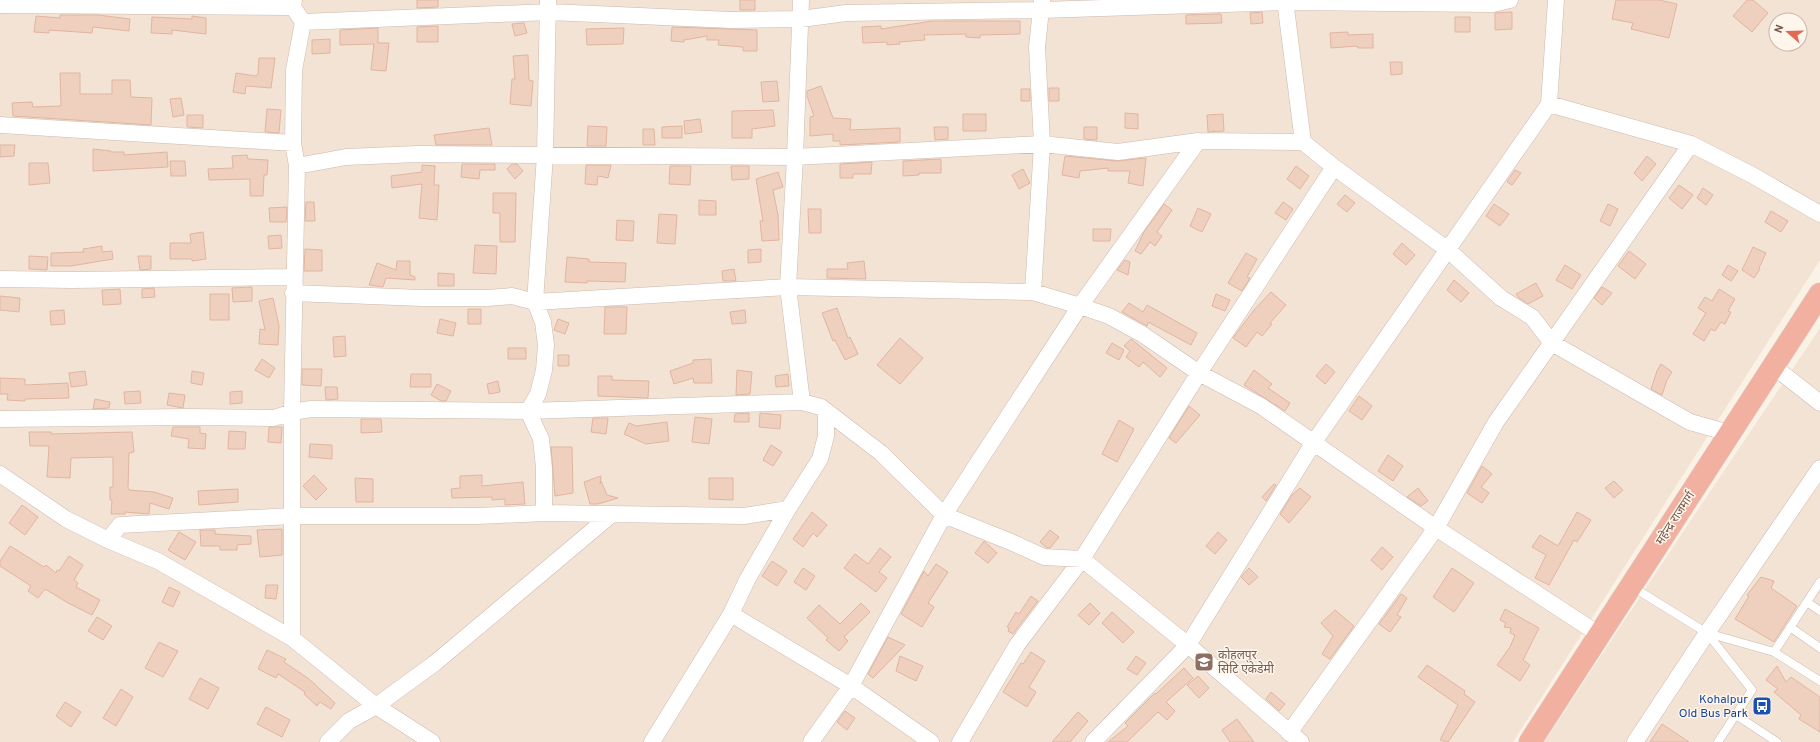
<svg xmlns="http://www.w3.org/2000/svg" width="1820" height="742" font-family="Overpass,'Noto Sans Devanagari',sans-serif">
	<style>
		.residential { fill: #f3e3d5; fill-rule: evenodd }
		.building { fill: #efd0bf; stroke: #e1b5a0 }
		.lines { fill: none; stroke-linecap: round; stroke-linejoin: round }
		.lane-casing { stroke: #cdb9ad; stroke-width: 9 }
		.street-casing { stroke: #cdb9ad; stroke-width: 17 }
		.highway-casing { stroke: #d8d0cd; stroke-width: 23 }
		.lane { stroke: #fff; stroke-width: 8 }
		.street { stroke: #fff; stroke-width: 16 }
		.highway { stroke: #f2b1a0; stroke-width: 22 }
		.labels { text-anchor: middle; stroke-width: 3; stroke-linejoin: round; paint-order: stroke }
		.street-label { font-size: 12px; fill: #73584c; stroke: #fef6ec }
		.education-label { font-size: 12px; fill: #785e54; stroke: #fef6ec; text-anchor: start }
		.transit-label { font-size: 12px; fill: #164399; stroke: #fef6ec; text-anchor: end }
	</style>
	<rect width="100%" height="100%" fill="#fbf2e6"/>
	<path class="residential" d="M0,0H1820V260L1513,742H0ZM1776,20H1800V44H1776Z
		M1820,328V742H1544L1687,526Z"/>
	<path class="building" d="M417,0H438V7L417,8Z
		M740,0H755V10H740Z
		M1616,0H1659L1677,4L1669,38L1631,29L1633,23L1612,19Z
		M1747,0H1753L1768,13L1752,32L1733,16Z
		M1262,12L1263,23L1251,24L1250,13Z
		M1512,12V29L1495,30V13Z
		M1221,14L1222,23L1186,24V15Z
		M60,15H98L130,19L129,31L93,27L92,33L49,30V33L34,32L36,16L60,18Z
		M192,16L206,18V34L172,30V34L151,33L152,17L192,19Z
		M1455,17H1470V32H1455Z
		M932,21H1020V34L980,35V38L966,37V34L924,35L925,40L899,42L900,44L887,45V42L863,43L862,27L881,26V29Z
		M524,23L527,33L515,36L512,24Z
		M438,26V42H417V27Z
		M672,27L757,30V51H743V47L718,45L719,40H707V36L684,40V42L671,41Z
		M378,28V43H389L386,71L371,70L374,44L340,45V30Z
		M624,28L623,44L587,45L586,29Z
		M1348,32V35L1373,34V48H1358L1357,46L1331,48L1330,33Z
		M330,39V53L312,54V40Z
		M528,55L529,80L533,81L531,106L510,104L512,79H515L513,56Z
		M259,58H275L271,88L246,86L245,94L233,92L236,73L256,76L258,74Z
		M1390,62H1402V74L1391,75Z
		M60,73H80V94H112V80H130L131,97L152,98L151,125L13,116L12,103L32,102L33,107L61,106Z
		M777,81L779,101L763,102L761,82Z
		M821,86L833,118L851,119L850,130L900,128V142L840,145V141H833V134L810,136V117L814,116L807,96V91Z
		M1049,88H1059V101H1049Z
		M1021,89H1030V101H1021Z
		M181,98L184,115L173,117L170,99Z
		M267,109L281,110L279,133L265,132Z
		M773,110L775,126L752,129V138H732V111Z
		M1125,113L1138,114V129L1125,128Z
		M963,114H986V131H963Z
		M1223,114L1224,131L1208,132L1207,115Z
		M187,115H203V128L187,127Z
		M700,119L702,132L685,134L684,121Z
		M588,126L607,127L606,146H587Z
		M682,126V138H662V127Z
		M934,127H948V139L935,140Z
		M1084,127H1097V140L1084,139Z
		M489,128L492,145H436L434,135Z
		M643,129H654L655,145H643Z
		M0,145H15L14,156L0,157Z
		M93,149L111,151V152H124V155L167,152L168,167L93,171Z
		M247,155L248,159L268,160L267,175H264L263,196H250V179L209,180L208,169L233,168L232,156Z
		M1065,156L1117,161L1146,158L1143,186L1128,183L1130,171H1108V168L1080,171L1079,178L1062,175Z
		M1647,156L1656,164L1642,181L1634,173Z
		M941,159V173H919V175L903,176V161Z
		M170,161H185L186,176H171Z
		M872,162L871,174H853V178H840V164Z
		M29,163H48L50,183L29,185Z
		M462,164H495V170H480L479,179L461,177Z
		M512,164H517L523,171L515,179L507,169Z
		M422,165L435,166L434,185H439L437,220L419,218L422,184L392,188L391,176L422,172Z
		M586,165H611L608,178L598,176L597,185L585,184Z
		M670,166H691L690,185L669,184Z
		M731,166H749V179L732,180Z
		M1296,166L1309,176L1300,189L1287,179Z
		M1023,169L1030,183L1019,189L1012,175Z
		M1515,170L1521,173L1512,185L1507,182Z
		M778,172L783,187L773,190L778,215L779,240L762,241L760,221H763L756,179Z
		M1679,185L1693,195L1682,209L1669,198Z
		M1703,188L1713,195L1706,205L1697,198Z
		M493,193H516L515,242H500V213H493Z
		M1345,195L1355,203L1347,212L1337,204Z
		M699,200L716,201V215H699Z
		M306,202H314L315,221H305Z
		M1283,202L1293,209L1286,220L1275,213Z
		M1164,204L1172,210L1157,232L1162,236L1155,246L1150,242L1141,254L1135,251L1144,232Z
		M1494,204L1509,214L1500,226L1486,216Z
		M1608,204L1618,209L1610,226L1600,221Z
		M287,207L286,222H270L269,208Z
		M1198,208L1211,214L1202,232L1190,226Z
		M808,209H821V233H809Z
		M1771,211L1788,221L1781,232L1765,222Z
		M659,214L677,215L675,244L657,243Z
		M617,220L634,221L633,241L616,240Z
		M1093,229H1111L1110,241H1093Z
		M203,232L206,259L192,261V259H170V243H191L190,234Z
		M281,235L282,248L269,249L268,236Z
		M1402,243L1415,255L1406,265L1393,254Z
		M475,245L497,246L496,274L473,273Z
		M102,246V252L112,251L113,259L71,266H51V253L84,252L83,249Z
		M1753,247L1766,253L1759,268L1760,269L1754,278L1742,270Z
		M305,249L322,250V271H304Z
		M761,249V262L748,263V250Z
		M1629,251L1646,264L1635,279L1618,266Z
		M1246,253L1257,259L1247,277L1250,278L1242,291L1228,283Z
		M29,256L48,257L47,270L29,269Z
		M138,256H151V269L140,270Z
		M567,257L589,259V262L626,263L625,282L587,281V283L565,282Z
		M1125,260L1130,262L1128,275L1117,270Z
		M397,261H410V275L415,277V280L386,278L383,287L369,285L377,263L396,270Z
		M864,261L866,279L827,278V269H848L847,263Z
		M1565,265L1581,275L1572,289L1556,280Z
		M1728,265L1738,271L1731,281L1722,275Z
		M734,269L736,281H723L722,271Z
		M438,273L454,274V286H438Z
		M1454,280L1469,293L1461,302L1447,290Z
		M1536,283L1543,296L1528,304L1518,297L1516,294Z
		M252,287V301L233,302L232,288Z
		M1602,287L1612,293L1602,305L1594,298Z
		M154,288L155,297L142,298V289Z
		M120,289L121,304L103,305L102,290Z
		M1719,289L1735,299L1728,311L1731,312L1725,324L1721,322L1715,331L1711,329L1704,341L1693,334L1706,313L1698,308L1705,297L1712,301Z
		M1271,292L1286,305L1270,323L1272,324L1262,336L1257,332L1246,347L1233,338L1254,310Z
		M210,294H229V320H210Z
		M1216,294L1230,300L1225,311L1212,306Z
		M0,296L20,298L19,312L0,310Z
		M273,298L279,326L278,345L259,344L260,329L265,330L259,301Z
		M1129,303L1143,312L1147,305L1197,333L1191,345L1148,322L1147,326L1122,312Z
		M605,307H627L626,334H604Z
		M837,308L848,338L850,337L858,354L845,360L835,340L833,341L822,313Z
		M468,309H481V324H468Z
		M64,310L65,324L51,325L50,311Z
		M745,310L746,323L732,324L730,312Z
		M440,319L456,323L453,336L437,333Z
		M558,319L569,323L565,334L554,330Z
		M345,336L346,356L334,357L333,337Z
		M900,338L923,358L900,384L877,365Z
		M1131,339L1167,368L1160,377L1143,362L1139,367L1126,357L1130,351L1124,346Z
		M1112,343L1124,350L1119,360L1106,353Z
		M508,348H526V359H508Z
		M558,355H569V366H558Z
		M262,359L275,368L269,378L255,370Z
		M711,359L712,383H694L693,378L674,384L670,371L693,363V360Z
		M1326,364L1335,372L1325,384L1316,376Z
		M1661,364L1672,372L1667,380L1662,395L1651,389L1657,371Z
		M302,369H322L321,386L302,385Z
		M737,370L752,372L750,394L736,395Z
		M1254,370L1272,384L1268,388L1290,403L1285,411L1244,385Z
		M85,371L87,385L71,387L69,373Z
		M192,371L204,373L202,385L191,383Z
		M411,374H431V387H410Z
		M788,374L789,386L776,387L775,376Z
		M598,376H612V380L649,381L648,398L598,396Z
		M0,378L25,379V385L68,383L69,398L25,399V401L7,400L8,394H0Z
		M498,381L500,392L489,394L487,384Z
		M437,384L451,391L446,401H441L431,395Z
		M325,387H337L338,399L326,400Z
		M140,391L141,403L125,404L124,392Z
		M242,391V403L230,404V392Z
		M169,393L185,395L183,408L167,405Z
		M1359,396L1372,406L1362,420L1349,411Z
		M95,399L110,402L109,408L93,409Z
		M1189,406L1200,415L1176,443L1169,438Z
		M749,413V422H734L735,414Z
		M760,413L781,415L780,429L759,427Z
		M695,417L712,419L709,444L692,442Z
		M593,418H608L606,434L591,432Z
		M361,419H381L382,432L361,433Z
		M1119,420L1134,429L1117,462L1102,454Z
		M667,422L669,441L646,444L624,434L629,423L636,426Z
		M173,427H200V433L206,434L205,449L188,448L189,439L171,436Z
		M269,427H282L281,443L268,442Z
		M229,431L246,432L245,449H228Z
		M29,432H51V434L132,432L134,452L129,453L128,488L129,490L154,492L173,498L169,509L150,503L149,514L125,512V514H111L112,500H110V487H113V457L71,458L70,478L47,477L49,446H30Z
		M310,444L332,445V459L309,457Z
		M771,445L782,452L773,466L763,460Z
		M551,447H572L573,493L555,496Z
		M1388,455L1403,466L1393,481L1378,471Z
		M1482,466L1492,474L1481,487L1489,493L1482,503L1467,493Z
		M314,475L327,489L316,500L303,486Z
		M482,475V486L523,482L525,504L505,505V499L492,500V497L452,498L451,489L460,488V476Z
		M601,476L600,484L601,481L607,495L618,498L598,504H590L584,482Z
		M355,478L373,479V502H356Z
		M709,478H733V500L709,499Z
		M1614,481L1623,490L1614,498L1605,488Z
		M1274,484L1276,485L1266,501L1262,497Z
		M1300,488L1311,497L1289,523L1280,514L1292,495Z
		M1418,488L1428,501L1421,506L1407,497Z
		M238,489V502L199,505L198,491Z
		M22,505L38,517L25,535L9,523Z
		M812,512L827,525L817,537L813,533L803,547L793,539Z
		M1577,512L1591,520L1577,542L1574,540L1549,585L1535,578L1546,555L1532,547L1540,535L1558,546Z
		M282,529V555L260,557L257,530Z
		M200,530H215V534L251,536V544L237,545V550H220V546H201Z
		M1050,530L1059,537L1050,548H1047L1040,542Z
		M179,532L196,542L185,560L168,550Z
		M1218,532L1227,540L1215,554L1206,546Z
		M984,541L997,553L988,563L975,553Z
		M10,546L44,567L46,565L56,573L57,570L59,571L69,556L83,565L74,580L78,583L76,587L100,600L92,615L68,603L45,589L38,598L28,591L31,586L0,566V561Z
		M1382,547L1393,557L1382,570L1371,560Z
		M880,548L891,557L879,572L887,578L876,592L844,568L855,554L868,564Z
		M772,561L787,571L777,586L762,576Z
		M936,564L948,572L928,603L934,607L922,627L901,614L924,571L928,576Z
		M803,568L815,576L806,590L794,582Z
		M1249,568L1258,577L1249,585L1241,577Z
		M1452,568L1474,583L1454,612L1433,597Z
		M1761,577L1774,581L1771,588L1797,606L1774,642L1735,619L1749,596L1747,595Z
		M266,585H278L276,599L265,598Z
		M169,587L180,592L173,607L162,602Z
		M1401,594L1407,598L1397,615L1401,617L1390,632L1379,624Z
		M1031,596L1038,601L1013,634L1008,631L1009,628L1007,627L1016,612L1019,614Z
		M861,603L870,612L844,637L848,641L839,651L826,640L828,638L807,618L819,605L840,624Z
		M1090,603L1100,613L1089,625L1078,615Z
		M1505,609L1539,628L1523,660L1530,665L1520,681L1497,665L1510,647L1515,635L1510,633L1511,628L1504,627L1506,623L1500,620Z
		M1335,610L1354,626L1330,659L1322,654L1333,636L1321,623Z
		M1112,612L1134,632L1123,643L1102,623Z
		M97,617L112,626L103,640L88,631Z
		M888,637L905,645L873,678L868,674Z
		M159,642L178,651L163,677L145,668Z
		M267,650L286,659L284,662L309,679L335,703L331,709L320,702L317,706L304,694L305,692L278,674L276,678L258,669Z
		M1031,652L1045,661L1029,687L1036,692L1027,707L1003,692L1021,663L1023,664Z
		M900,656L923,666L916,681L896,671Z
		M1136,656L1146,663L1137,675L1127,669Z
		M1427,665L1465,691L1464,694L1475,702L1448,742L1440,740L1458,705L1418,677Z
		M1777,666L1786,682L1791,677L1820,697V732L1799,719L1801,715L1774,692L1778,689L1766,680Z
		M1184,668L1193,678L1166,702L1175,711L1167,720L1158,712L1127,742H1108L1128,726L1125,723L1155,693L1156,694Z
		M1198,676L1209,688L1199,698L1187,685Z
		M200,678L219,688L208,709L189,699Z
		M121,689L133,697L116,726L103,718Z
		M1271,692L1285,704L1279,711L1266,699Z
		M65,702L81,712L71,727L56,716Z
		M266,707L290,720L282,737L257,724Z
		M845,711L855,718L847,730L837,722Z
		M1078,712L1088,721L1070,742H1052Z
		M1237,719L1254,742H1230L1222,730Z
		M1662,724L1689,742H1650Z"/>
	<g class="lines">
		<g class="lane-casing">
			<path id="lane" d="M1631,586L1707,633L1774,652L1820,681
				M1807,602L1820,611
				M1790,627L1820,648
				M1707,633L1752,690L1718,742
				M1774,652L1820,582
				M1736,715L1777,742"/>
		</g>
		<g class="street-casing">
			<path id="street" d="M801,0L795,157L788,287L802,402L821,407L881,453L944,515L1011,542L1044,557L1082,559L1188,645L1301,742
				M1285,0L1303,142L1334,167L1448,250L1501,298L1532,317L1552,343L1690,422L1729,433
				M0,5L293,7
				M303,22L549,12L731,20L801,19L846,13L1042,10L1285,2L1493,4L1510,0
				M1549,104L1691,144L1752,175L1820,214
				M0,125L293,143
				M297,166L346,157L418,154L795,157L1042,144L1118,152L1198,141L1303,142
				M0,279L73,280L293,277
				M1033,292L1042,144L1037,47L1042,0
				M293,293L422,298H487L512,296L535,302L788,287L1033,292L1080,306L1109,316L1142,334L1199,373L1261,406L1436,528L1600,635
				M1773,366L1820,403
				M0,419L188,417L274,418L292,412L311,409L528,411L802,402
				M0,474L66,519L108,540L158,561L292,638L376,706L432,742
				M544,513V468L541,439L528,411L538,394L544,370L546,345L543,322L535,302L545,155L548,0
				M108,540L120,525L292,516H478L544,513L744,516L788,509
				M731,614L851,686L931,742
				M292,638V412L297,166L293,143L294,70L303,22L293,7L294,0
				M1289,733L1436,528L1496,422L1691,144
				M328,742L349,721L376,706L435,663L611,515
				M652,742L731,614L747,580L788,509L820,459L826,436V412
				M811,742L851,686L944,515L1080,306L1198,141
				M960,742L1017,645L1082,559L1199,373L1334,167
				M1093,742L1188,645L1314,442L1549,104L1556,0
				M1635,742L1707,633L1820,468"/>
		</g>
		<g class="highway-casing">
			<path id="highway" d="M1530,742L1820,294"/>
		</g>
		<use href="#lane" class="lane"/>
		<use href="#street" class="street"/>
		<use href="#highway" class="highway"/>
	</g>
	<defs>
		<g id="school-square" transform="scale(1)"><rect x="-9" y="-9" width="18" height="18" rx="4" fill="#8d6e63" stroke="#fef6ec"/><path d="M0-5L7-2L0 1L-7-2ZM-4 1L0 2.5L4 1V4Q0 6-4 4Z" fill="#fff"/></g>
		<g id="bus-square" transform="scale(1)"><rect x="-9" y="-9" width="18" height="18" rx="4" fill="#1a4fb4" stroke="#fef6ec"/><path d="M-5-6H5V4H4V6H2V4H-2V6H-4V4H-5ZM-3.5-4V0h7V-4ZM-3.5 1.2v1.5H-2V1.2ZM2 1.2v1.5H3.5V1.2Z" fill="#fff"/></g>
	</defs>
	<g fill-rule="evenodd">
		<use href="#school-square" x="1204" y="662"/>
		<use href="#bus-square" x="1762" y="706"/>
	</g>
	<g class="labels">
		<g class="street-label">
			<text transform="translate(1675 518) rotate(-57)" y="4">महेन्द्र राजमार्ग</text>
		</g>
		<g class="education-label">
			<text x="1218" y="659">कोहलपुर<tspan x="1218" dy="14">सिटि एकेडेमी</tspan></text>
		</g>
		<g class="transit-label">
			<text x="1748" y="703">Kohalpur<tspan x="1748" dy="14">Old Bus Park</tspan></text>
		</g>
	</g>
	<g transform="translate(1788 32) rotate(290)"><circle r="19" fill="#fef6ec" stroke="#c6b7ac"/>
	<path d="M0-3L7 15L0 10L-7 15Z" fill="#df6951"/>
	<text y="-6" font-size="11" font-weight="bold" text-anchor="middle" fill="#73584c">N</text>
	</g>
</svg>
